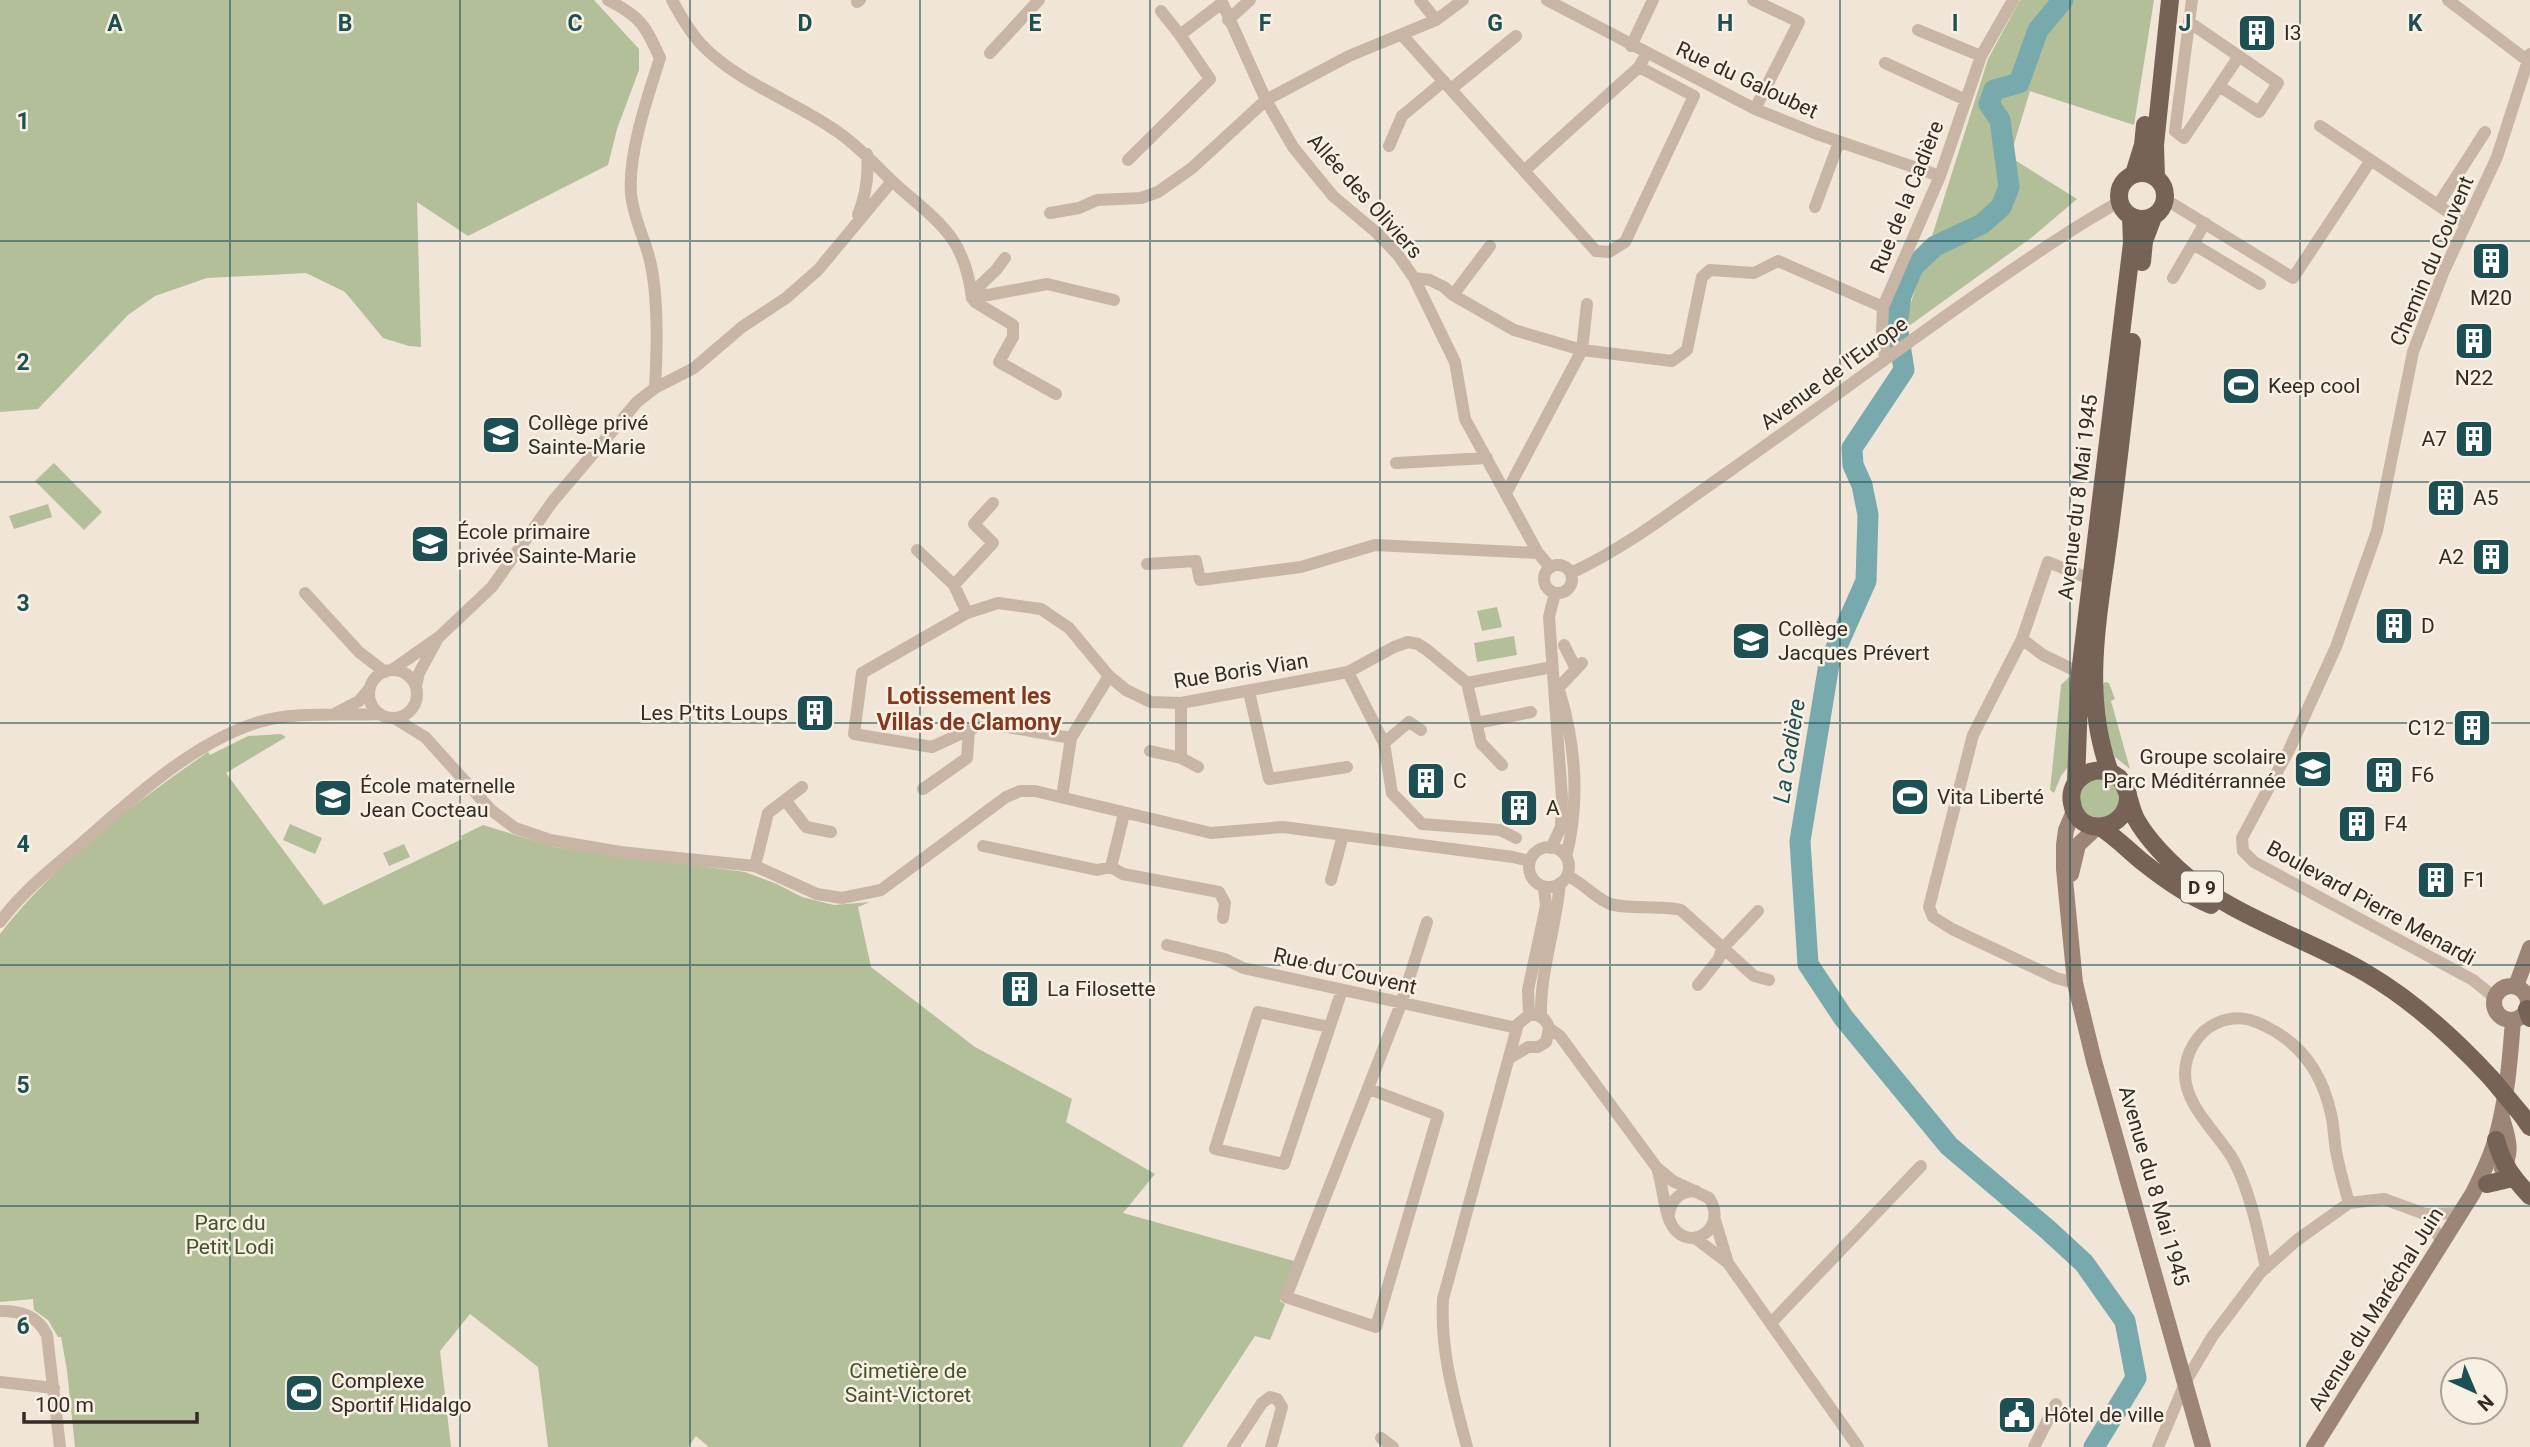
<svg xmlns="http://www.w3.org/2000/svg" width="2530" height="1447" font-family="Roboto,sans-serif">
	<style>
		.green { fill: #b2bf99 }
		.lines { fill: none; stroke-linecap: round; stroke-linejoin: round }
		.river { stroke: #78aaad; stroke-width: 21 }
		.street { stroke: #c8b5a5; stroke-width: 12 }
		.secondary { stroke: #9c8476; stroke-width: 16 }
		.primary { stroke: #766257; stroke-width: 18 }
		.primary-bridge { stroke: #766257; stroke-width: 18 }
		.grid { fill: none; stroke: #1c5054; stroke-width: 2; stroke-opacity: 0.55 }
		.labels { text-anchor: middle; stroke-width: 5; stroke-linejoin: round; paint-order: stroke }
		.shield { fill: #f9f0e4; stroke: #6f665f; stroke-width: 2 }
		.shield-label { font-size: 19px; font-weight: bold; fill: #342b26 }
		.poi-label { font-size: 21px; fill: #342b26; stroke: #f9f0e4; text-anchor: start }
		.street-label { font-size: 21px; fill: #342b26; stroke: #f9f0e4 }
		.park-label { font-size: 21px; fill: #43522a; stroke: #f9f0e4 }
		.neighbourhood-label { font-size: 23px; font-weight: bold; fill: #823920; stroke: #f9f0e4 }
		.water-label { font-size: 23px; font-style: italic; fill: #1c5054; stroke: #f9f0e4 }
		.grid-label { font-size: 23px; text-anchor: middle; font-weight: bold; fill: #1c5054; stroke: #f9f0e4; stroke-width: 5; stroke-linejoin: round; paint-order: stroke }
	</style>
	<rect width="100%" height="100%" fill="#f1e5d8"/>
	<path class="green" d="M0,0H594L639,49V70L617,129L608,165L468,236L417,202L421,347L409,346L383,338L345,292L306,273L207,278L155,296L128,315L38,409L0,412Z
		M2020,0H2154L2134,125L2030,91L2010,157L2077,199L2031,238L1902,331L1988,59Z
		M54,463L102,512L84,530L35,481Z
		M48,504L52,517L14,529L9,516Z
		M1497,607L1502,627L1482,631L1477,611Z
		M1514,636L1517,655L1477,662L1474,643Z
		M2069,677L2072,680L2068,767L2061,776L2054,793L2050,790L2061,685Z
		M2105,682L2109,683L2115,699L2111,701L2130,769L2115,757L2109,744L2100,688Z
		M281,734L286,737L226,773L324,905L462,839L461,836L483,825L554,847L745,872L777,884L802,897L834,905L870,902L858,907L871,967L975,1047L1072,1099L1066,1122L1155,1174L1123,1213L1294,1261L1280,1301L1285,1304L1270,1340L1255,1336L1182,1447H709L696,1436L688,1447H548L538,1367L470,1314L440,1351L451,1447H75L67,1370L61,1337H58L48,1320L34,1310L33,1299L0,1302V934C56,862 133,804 208,752L210,755L248,736Z
		M2079 798a20 20 0 1 1 40 0a20 20 0 1 1-40 0Z
		M290,824L322,838L315,854L283,840Z
		M404,844L410,857L389,866L383,853Z"/>
	<g class="lines">
		<path class="river" d="M2063,0L2038,30L2019,83L1994,90L1989,104L2000,120L2009,187L2001,207L1982,224L1935,246L1913,267L1901,296L1897,325L1904,370L1852,448L1853,465L1862,485L1868,515L1866,581L1829,664L1800,841L1808,964L1843,1017L1949,1146L2047,1229L2084,1263L2125,1321L2136,1378L2094,1447"/>
		<path class="street" d="M608,0C641,17 645,25 660,58C648,96 628,153 631,193C633,219 646,240 651,265C658,299 657,353 655,388
			M672,0C680,15 689,31 701,44C738,83 792,100 835,130C861,147 879,170 902,190C944,226 965,241 972,298L975,302L1013,325V337L999,362L1056,394
			M1221,0L1266,100L1293,147L1333,196L1377,233L1398,255L1414,278L1455,362L1465,419L1538,553L1550,567
			M1420,0L1436,20
			M1547,0L1755,109L1817,134L1940,176
			M1753,0L1799,22L1755,109
			M2448,0L2528,61
			M857,2L860,0
			M1161,11L1180,35
			M1228,20L1250,0
			M2189,22L2278,83L2259,112L2219,86L2184,138L2175,131L2192,0
			M1918,30L1981,56
			M1402,35L1596,251L1609,252L1625,242L1694,96L1639,67
			M1631,46L1653,0
			M990,53L1039,0
			M1885,63L1966,100
			M2219,86L2239,56
			M1451,89L1516,36
			M2320,126L2466,224
			M1389,146L1402,116L1444,81
			M1128,160L1210,79L1180,35L1222,3
			M1525,170L1639,67L1643,60
			M2165,202L2173,204L2293,278L2371,160
			M2438,205L2485,132
			M1815,207L1839,142
			M1050,213L1079,208L1097,200L1141,198L1158,192L1192,168L1266,100L1349,56L1436,20L1463,0
			M858,215C866,195 869,176 867,154
			M2193,244L2260,284
			M1414,278L1430,280L1444,287L1453,295L1514,330L1582,350L1672,361L1687,350L1702,277L1710,270L1754,273L1778,261L1883,307
			M2173,278L2205,223
			M972,293L988,295L1047,284L1114,300
			M972,293L996,270L1005,258
			M1453,295L1490,246
			M1885,358L1882,331L1883,307L1940,176L1981,56L2013,0
			M1396,463L1487,458
			M1506,493L1582,350L1587,304
			M917,550L954,585L967,613
			M1147,564L1196,561L1200,580L1301,567L1375,545L1538,553
			M1544 579a14 14 0 1 1 28 0a14 14 0 1 1-28 0Z
			M1571,573C1629,546 1679,506 1731,470C1818,409 1903,345 1990,285C2032,256 2074,227 2119,202
			M954,585L993,543L974,524L993,503
			M305,593L359,652L385,672
			M2022,639L2043,655L2080,673
			M1564,645L1576,669
			M392,670L439,637L492,587L553,501L637,402L655,388L694,368L742,327L786,298L818,270L892,181
			M369 694a24 24 0 1 1 48 0a24 24 0 1 1-48 0Z
			M1348,672L1384,743L1392,793L1422,824L1500,830L1516,838
			M1467,683L1481,743L1502,765
			M416,686L419,673L437,640
			M1559,687L1582,663
			M1559,690C1576,744 1580,803 1566,857
			M1249,692L1269,779L1347,767
			M336,713L359,701L370,688
			M394,718L425,737L491,810L515,828L550,840L620,852L755,866L817,894L842,898L881,890L1006,797L1020,791H1035L1211,833L1283,827L1513,857L1530,861
			M1477,723L1531,712
			M1071,738L984,723L932,747L854,734L862,673L967,613L998,603L1041,609L1069,628L1109,676L1126,690L1151,702L1181,703L1348,672L1394,647L1408,642L1418,644L1427,650L1467,683L1552,667
			M1384,743L1409,722L1421,730
			M1150,751L1181,758V703
			M1181,758L1198,767
			M923,789L967,758L969,730
			M1062,797L1071,738L1109,676
			M785,800L806,827L831,832
			M983,846L1097,870L1111,867L1123,874L1219,892L1225,903L1223,918
			M1529 867a20 20 0 1 1 40 0a20 20 0 1 1-40 0Z
			M1551,848L1561,827L1562,798L1549,617L1555,593
			M755,866L768,813L802,787
			M1111,867L1124,814
			M1567,876C1583,882 1592,896 1608,903C1623,910 1661,905 1681,910L1754,976L1769,980
			M1331,880L1343,835
			M0,922C21,893 49,871 76,848C128,803 192,742 259,722C297,711 341,716 380,714
			M1167,945L1225,959L1243,968L1517,1028
			M2075,983L2056,978L1952,929L1933,917L1929,907L1973,735L2022,639L2048,562L2090,579
			M1698,985L1718,960L1723,948L1758,911
			M2494,997L2473,980L2254,862L2243,851L2242,838L2289,750L2336,647L2377,531L2413,352L2443,273L2497,157L2530,54
			M1529,1015L1528,990L1546,906L1544,887
			M1541,1016C1540,971 1556,928 1560,883
			M1329,1027L1258,1012L1215,1149L1284,1164L1342,990
			M1549,1028L1560,1036L1657,1168L1673,1181L1709,1198C1729,1228 1690,1253 1673,1227C1664,1214 1663,1185 1657,1168
			M1369,1089L1438,1115L1376,1327L1286,1297L1401,1004L1427,922
			M1669,1214C1671,1199 1681,1191 1696,1191
			M2425,1214L2460,1213
			M1715,1220L1728,1263L1858,1447
			M1695,1238L1728,1263
			M2266,1268C2258,1232 2251,1194 2234,1161C2219,1134 2185,1107 2185,1074C2185,1053 2198,1031 2217,1023C2236,1015 2250,1018 2267,1027C2303,1045 2323,1076 2331,1114C2334,1126 2334,1139 2336,1151C2339,1168 2344,1185 2349,1203
			M0,1311C21,1311 37,1315 47,1335L60,1447
			M1771,1323L1921,1166
			M0,1382L54,1388
			M1381,1438L1393,1447
			M1233,1447L1262,1403L1270,1397L1277,1399L1282,1407L1271,1447
			M1467,1447C1454,1398 1440,1350 1443,1299L1518,1024L1529,1015C1539,1014 1546,1018 1549,1028L1546,1042L1538,1047H1528L1510,1058
			M2034,1447L2056,1404
			M2158,1447L2186,1381L2212,1337L2261,1272L2297,1240L2349,1203L2384,1199L2425,1214L2442,1242"/>
		<path class="secondary" d="M2074,811L2066,830L2064,845V869L2075,983L2094,1061L2203,1447
			M2071,874L2078,845L2097,827
			M2494 1003a17 17 0 1 1 34 0a17 17 0 1 1-34 0Z
			M2516,986L2530,948
			M2502,1169C2514,1153 2507,1135 2502,1118
			M2314,1447L2473,1193C2482,1175 2491,1157 2496,1138C2507,1099 2510,1060 2513,1020"/>
		<path class="primary" d="M2119 196a23 23 0 1 1 46 0a23 23 0 1 1-46 0Z
			M2134,174L2143,145L2145,125
			M2156,178L2155,145L2170,0
			M2142,262L2144,241L2153,217
			M2110,772C2080,693 2100,609 2110,528C2118,466 2125,404 2132,342
			M2076,782L2080,673L2132,243L2131,217
			M2128,794C2130,832 2077,839 2072,803C2070,794 2073,785 2079,779C2086,773 2094,769 2103,771C2130,774 2126,800 2136,819C2146,837 2162,854 2177,868C2227,915 2307,938 2366,973C2414,1001 2454,1038 2491,1078
			M2100,827C2117,838 2129,851 2144,863C2164,879 2187,895 2211,905
			M2527,1009L2530,1018
			M2521,1114L2530,1127
			M2496,1140C2502,1164 2513,1178 2530,1196
			M2487,1184L2513,1178"/>
		<path class="primary-bridge" d="M2491,1078L2521,1114"/>
	</g>
	<path class="grid" d="M230,0V1447M460,0V1447M690,0V1447M920,0V1447M1150,0V1447M1380,0V1447M1610,0V1447M1840,0V1447M2070,0V1447M2300,0V1447M0,241H2530M0,482H2530M0,723H2530M0,965H2530M0,1206H2530"/>
	<defs>
		<g id="building-square" transform="scale(2.0125)"><rect x="-9" y="-9" width="18" height="18" rx="4" fill="#1c5054" stroke="#f9f0e4"/><path d="M-4-6H4V6H1V3H-1V6H-4ZM-2.5-4.3h1.7v1.8h-1.7ZM.8-4.3h1.7v1.8H.8ZM-2.5-1h1.7V.8h-1.7ZM.8-1h1.7V.8H.8Z" fill="#fff"/></g>
		<g id="stadium-square" transform="scale(2.0125)"><rect x="-9" y="-9" width="18" height="18" rx="4" fill="#1c5054" stroke="#f9f0e4"/><path d="M0-5a6.5 5 0 1 0 0 10a6.5 5 0 1 0 0-10ZM-3.5-1.8h7v3.6h-7Z" fill="#fff"/></g>
		<g id="school-square" transform="scale(2.0125)"><rect x="-9" y="-9" width="18" height="18" rx="4" fill="#1c5054" stroke="#f9f0e4"/><path d="M0-5L7-2L0 1L-7-2ZM-4 1L0 2.5L4 1V4Q0 6-4 4Z" fill="#fff"/></g>
		<g id="civic-square" transform="scale(2.0125)"><rect x="-9" y="-9" width="18" height="18" rx="4" fill="#1c5054" stroke="#f9f0e4"/><path d="M-.6-6.5H3V-4.5H.6V-3L4-1V1h2V6H-6V1h2V-1L-.6-3ZM-1.2 2.5V6h2.4V2.5Z" fill="#fff"/></g>
	</defs>
	<g fill-rule="evenodd">
		<use href="#building-square" x="2257" y="33"/>
		<use href="#building-square" x="2491" y="261"/>
		<use href="#building-square" x="2474" y="341"/>
		<use href="#stadium-square" x="2241" y="386"/>
		<use href="#school-square" x="501" y="435"/>
		<use href="#building-square" x="2474" y="439"/>
		<use href="#building-square" x="2446" y="498"/>
		<use href="#school-square" x="430" y="544"/>
		<use href="#building-square" x="2491" y="557"/>
		<use href="#building-square" x="2394" y="626"/>
		<use href="#school-square" x="1751" y="641"/>
		<use href="#building-square" x="815" y="713"/>
		<use href="#building-square" x="2472" y="728"/>
		<use href="#school-square" x="2313" y="769"/>
		<use href="#building-square" x="2384" y="775"/>
		<use href="#building-square" x="1426" y="781"/>
		<use href="#stadium-square" x="1910" y="797"/>
		<use href="#school-square" x="333" y="798"/>
		<use href="#building-square" x="1519" y="808"/>
		<use href="#building-square" x="2357" y="824"/>
		<use href="#building-square" x="2436" y="880"/>
		<use href="#building-square" x="1020" y="989"/>
		<use href="#stadium-square" x="304" y="1393"/>
		<use href="#civic-square" x="2017" y="1415"/>
	</g>
	<g class="labels">
		<rect class="shield" x="2181" y="871.5" width="42" height="31" rx="5"/>
		<g class="shield-label">
			<text x="2202" y="894">D 9</text>
		</g>
		<g class="poi-label">
			<text x="2284" y="40">I3</text>
			<text x="2491" y="305" text-anchor="middle">M20</text>
			<text x="2474" y="385" text-anchor="middle">N22</text>
			<text x="2268" y="393">Keep cool</text>
			<text x="528" y="430">Collège privé<tspan x="528" dy="24">Sainte-Marie</tspan></text>
			<text x="2447" y="446" text-anchor="end">A7</text>
			<text x="2473" y="505">A5</text>
			<text x="457" y="539">École primaire<tspan x="457" dy="24">privée Sainte-Marie</tspan></text>
			<text x="2464" y="564" text-anchor="end">A2</text>
			<text x="2421" y="633">D</text>
			<text x="1778" y="636">Collège<tspan x="1778" dy="24">Jacques Prévert</tspan></text>
			<text x="788" y="720" text-anchor="end">Les P'tits Loups</text>
			<text x="2445" y="735" text-anchor="end">C12</text>
			<text x="2286" y="764" text-anchor="end">Groupe scolaire<tspan x="2286" dy="24">Parc Méditérrannée</tspan></text>
			<text x="2411" y="782">F6</text>
			<text x="1453" y="788">C</text>
			<text x="360" y="793">École maternelle<tspan x="360" dy="24">Jean Cocteau</tspan></text>
			<text x="1937" y="804">Vita Liberté</text>
			<text x="1546" y="815">A</text>
			<text x="2384" y="831">F4</text>
			<text x="2463" y="887">F1</text>
			<text x="1047" y="996">La Filosette</text>
			<text x="331" y="1388">Complexe<tspan x="331" dy="24">Sportif Hidalgo</tspan></text>
			<text x="2044" y="1422">Hôtel de ville</text>
		</g>
		<g class="street-label">
			<text transform="translate(1747 80) rotate(25)" y="7">Rue du Galoubet</text>
			<text transform="translate(1365 196) rotate(48)" y="7">Allée des Oliviers</text>
			<text transform="translate(1907 197) rotate(-68)" y="7">Rue de la Cadière</text>
			<text transform="translate(2432 261) rotate(-67)" y="7">Chemin du Couvent</text>
			<text transform="translate(1834 373) rotate(-36)" y="7">Avenue de l'Europe</text>
			<text transform="translate(2078 497) rotate(-83)" y="7">Avenue du 8 Mai 1945</text>
			<text transform="translate(1241 671) rotate(-9)" y="7">Rue Boris Vian</text>
			<text transform="translate(2371 903) rotate(29)" y="7">Boulevard Pierre Menardi</text>
			<text transform="translate(1345 971) rotate(13)" y="7">Rue du Couvent</text>
			<text transform="translate(2154 1186) rotate(74)" y="7">Avenue du 8 Mai 1945</text>
			<text transform="translate(2376 1309) rotate(-58)" y="7">Avenue du Maréchal Juin</text>
		</g>
		<g class="park-label">
			<text x="230" y="1230">Parc du<tspan x="230" dy="24">Petit Lodi</tspan></text>
			<text x="908" y="1378">Cimetière de<tspan x="908" dy="24">Saint-Victoret</tspan></text>
		</g>
		<g class="neighbourhood-label">
			<text x="969" y="704">Lotissement les<tspan x="969" dy="26">Villas de Clamony</tspan></text>
		</g>
		<g class="water-label">
			<text transform="translate(1789 751) rotate(-81)" y="8">La Cadière</text>
		</g>
	</g>
	<g class="grid-label">
		<text x="115" y="31">A</text>
		<text x="345" y="31">B</text>
		<text x="575" y="31">C</text>
		<text x="805" y="31">D</text>
		<text x="1035" y="31">E</text>
		<text x="1265" y="31">F</text>
		<text x="1495" y="31">G</text>
		<text x="1725" y="31">H</text>
		<text x="1955" y="31">I</text>
		<text x="2185" y="31">J</text>
		<text x="2415" y="31">K</text>
		<text x="23" y="129">1</text>
		<text x="23" y="370">2</text>
		<text x="23" y="611">3</text>
		<text x="23" y="852">4</text>
		<text x="23" y="1093">5</text>
		<text x="23" y="1334">6</text>
	</g>
	<g transform="translate(2474 1391) rotate(136)"><circle r="33" fill="#f9f0e4" stroke="#aaa198" stroke-width="2"/>
	<path d="M0-5L12 26L0 18L-12 26Z" fill="#1c5054"/>
	<text y="-10" font-size="19" font-weight="bold" text-anchor="middle" fill="#342b26">N</text>
	</g>
	<path d="M24 1412v10h173v-10" fill="none" stroke="#342b26" stroke-width="3.5"/>
	<text x="35" y="1412" font-size="21" fill="#342b26" stroke="#f9f0e4" stroke-width="5" paint-order="stroke">100 m</text>
</svg>
